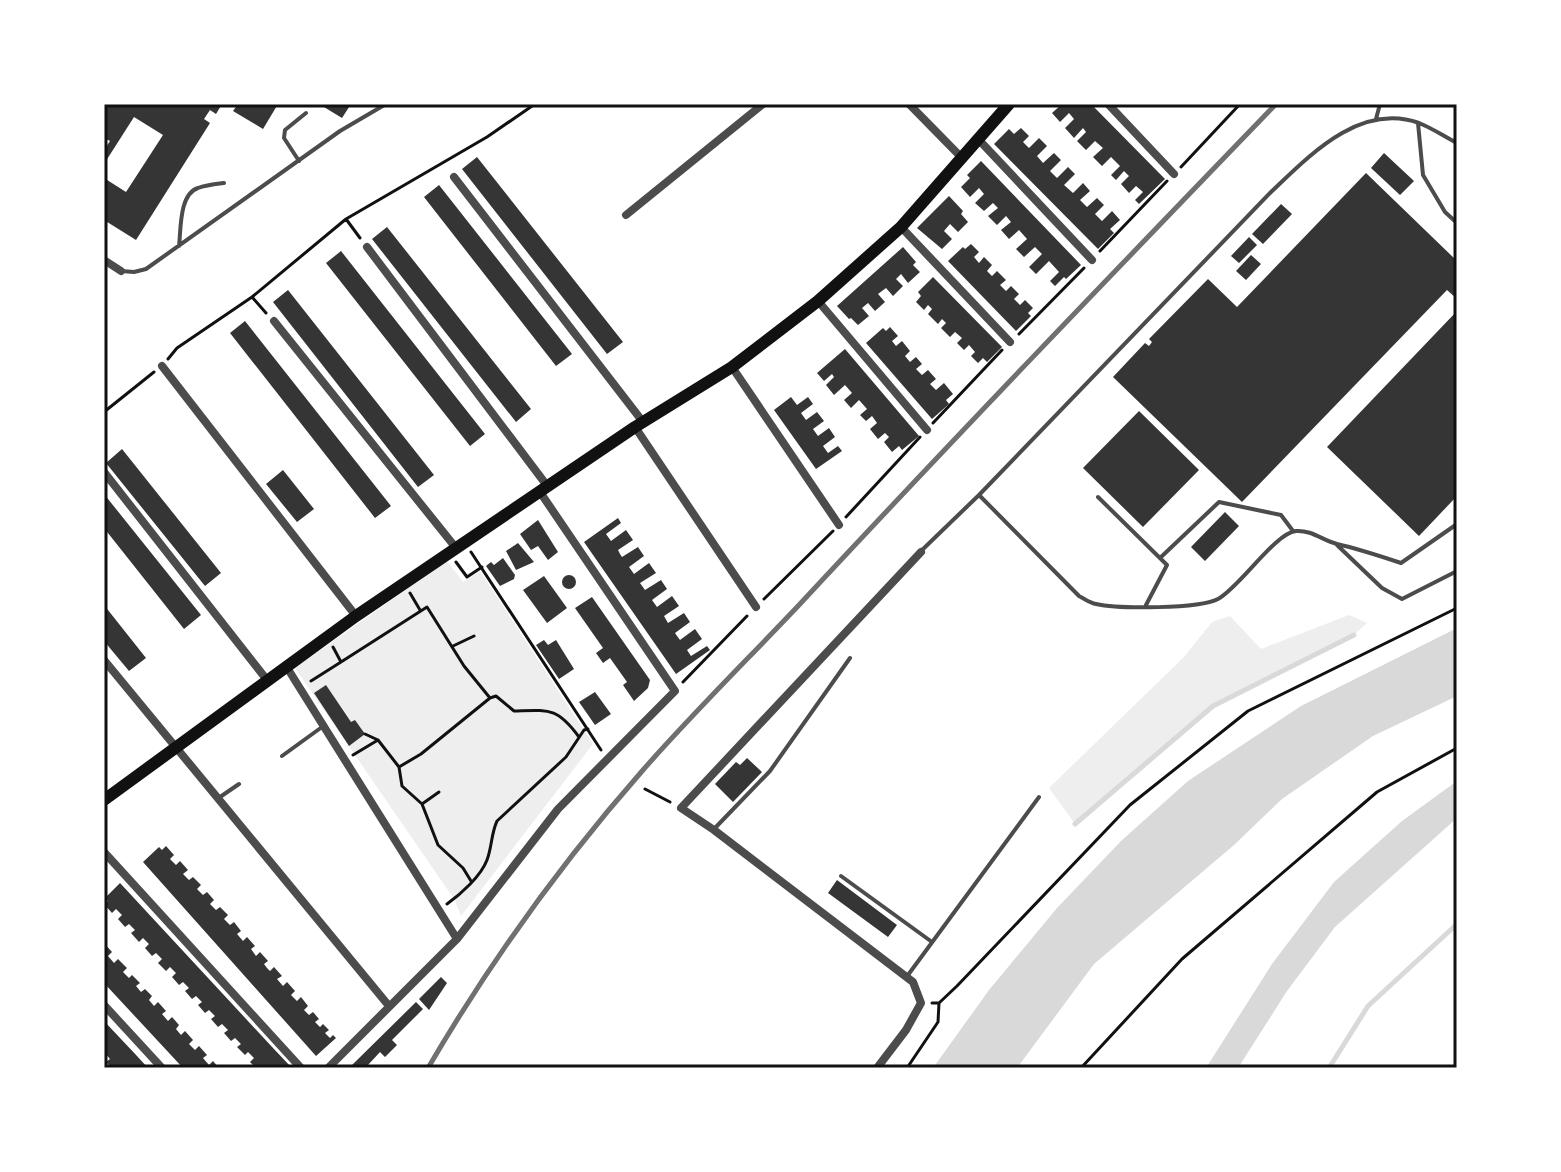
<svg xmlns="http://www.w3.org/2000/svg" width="1561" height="1172" font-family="Lato,sans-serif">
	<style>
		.green { fill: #eee }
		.water { fill: #d9d9d9 }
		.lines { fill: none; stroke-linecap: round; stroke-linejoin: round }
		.stream { stroke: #d9d9d9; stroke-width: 5 }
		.building { fill: #353535 }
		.path { stroke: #111; stroke-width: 3 }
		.service { stroke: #4c4c4c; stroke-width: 4 }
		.minor { stroke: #4c4c4c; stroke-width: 8 }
		.secondary { stroke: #111; stroke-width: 12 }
		.rail { stroke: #707070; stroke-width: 5 }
		.neatline { fill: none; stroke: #111; stroke-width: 3 }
	</style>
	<rect width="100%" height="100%" fill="#fff"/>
	<path class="green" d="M447,561L463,582L480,571L593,744L461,916L454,899L295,668Z
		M1349,615L1367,623L1354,635L1213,706L1075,824L1049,788L1184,657L1212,622L1230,616L1261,649Z"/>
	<path class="water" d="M1457,628V696L1373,736L1282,799L1234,845L1094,964L1017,1068H933L989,990L1057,908L1121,841L1188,781L1301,706Z
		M1457,781V818L1335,927L1287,991L1238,1068H1206L1272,964L1334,882L1402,821Z"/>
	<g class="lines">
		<path class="stream" d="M1075,824L1213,706L1354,635
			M1329,1068L1368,1006L1457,924"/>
	</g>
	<path class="building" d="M104,104H180L184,106L185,104H222L216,114L210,110L204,119L210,123L136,240L104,220V178L126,192L163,135L134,117L104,164V150L110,141L104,138Z
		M238,104H278L263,129L233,111Z
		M319,104H351L342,118Z
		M1062,104H1091L1165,179L1139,204L1135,200L1143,192L1136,186L1129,193L1121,184L1129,176L1124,171L1116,180L1111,175L1120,166L1111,157L1102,166L1093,157L1103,148L1095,141L1086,150L1077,141L1086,132L1083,128L1074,138L1065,128L1074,119L1069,113L1060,122L1052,113Z
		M1021,128L1029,136L1023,142L1029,148L1039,138L1047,146L1037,156L1043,163L1054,153L1061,160L1050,171L1057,178L1068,167L1075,174L1064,185L1073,193L1083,183L1090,191L1080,200L1087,207L1097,198L1104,205L1095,214L1102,221L1112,211L1120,220L1110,229L1114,233L1098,249L994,144L1009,129L1014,134Z
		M1384,153L1414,181L1400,195L1371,168Z
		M477,157L623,342L607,354L462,169Z
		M981,161L1081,265L1066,279L1064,277L1055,286L1050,281L1059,272L1049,261L1036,274L1029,267L1042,254L1035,247L1024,257L1016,249L1027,239L1019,230L1009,239L1001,230L1011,222L1006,216L997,225L988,216L998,208L993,203L984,211L975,203L984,194L979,188L970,197L961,187L970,178L967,175Z
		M1366,173L1457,261V299L1447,290L1242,502L1113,377L1145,343L1149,346L1152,342L1149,339L1208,279L1237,307Z
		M439,185L572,354L556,366L424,197Z
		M949,196L963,211L961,214L968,222L958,232L950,224L944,231L952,239L942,249L917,228Z
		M1281,204L1292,214L1263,244L1252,234Z
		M387,227L531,409L516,422L372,239Z
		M1249,237L1257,245L1239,263L1231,256Z
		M971,244L979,252L974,257L979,263L984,257L992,265L987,271L992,276L997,271L1006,280L1000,285L1006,291L1011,286L1019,294L1014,299L1020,305L1025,300L1033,308L1028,313L1031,316L1016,331L948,261L963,247L965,249Z
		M903,247L916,262L913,265L920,272L908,283L901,274L896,279L903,286L893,296L886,288L878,294L885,302L875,311L868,303L862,308L869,316L858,325L851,318L849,319L837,306Z
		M341,251L485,434L470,446L326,263Z
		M1251,255L1261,264L1246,280L1236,271Z
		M933,277L1002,347L987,362L983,358L978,363L971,356L975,352L969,345L964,350L957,343L962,338L955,332L950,337L941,328L946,323L942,319L938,324L928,314L932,309L928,305L924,310L916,302L921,296L918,292Z
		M288,290L434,475L418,487L273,302Z
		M1457,311V496L1419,536L1327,447Z
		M245,321L391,506L375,518L230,333Z
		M890,327L898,336L892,341L896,346L902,341L910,351L905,356L910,362L916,357L922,364L916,369L922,375L928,370L936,379L930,384L936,390L944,383L953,394L946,400L949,404L932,419L866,343L883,328L886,331Z
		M845,349L919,436L902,450L899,446L892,452L884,442L889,437L885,433L878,439L870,429L877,423L872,416L866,421L860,415L867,409L859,400L851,408L844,400L852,393L845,385L834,395L826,385L834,377L832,374L824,381L817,373Z
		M791,397L797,405L808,397L813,404L801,413L806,420L817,412L824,421L813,429L818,436L829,428L835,437L823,446L828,453L838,446L842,451L816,469L774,410Z
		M1139,411L1199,470L1143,527L1083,468Z
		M122,449L221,573L205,586L106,463Z
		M283,470L314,509L297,522L266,484Z
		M104,494L201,615L184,629L104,528Z
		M1225,512L1239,526L1205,561L1191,547Z
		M618,518L621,523L606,534L611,541L626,530L633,540L618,550L620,554L622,557L638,547L644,556L629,567L634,574L649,563L656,573L640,583L645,590L661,580L667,589L652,600L657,607L672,596L679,606L664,616L668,623L684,613L690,622L675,633L677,636L680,640L695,629L702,639L687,650L691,656L707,646L710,650L676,674L584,542Z
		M538,520L558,552L548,560L538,546L531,550L520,534Z
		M518,543L534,562L516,570L506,551Z
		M503,558L515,575L514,579L500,586L486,566L491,562L494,565Z
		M562 582a7 7 0 1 1 14 0a7 7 0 1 1-14 0Z
		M544,576L567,608L547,623L523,590Z
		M592,597L650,680L648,688L634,701L623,685L627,682L610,658L603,663L596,653L603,648L575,608Z
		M104,605L146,658L129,671L104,641Z
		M544,640L548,645L556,640L574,669L559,679L536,645Z
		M326,685L351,722L355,720L365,734L349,746L314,693Z
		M595,692L611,714L595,725L579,702Z
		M747,758L762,772L733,802L715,784L736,762L740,765Z
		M166,846L174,855L170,859L176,865L180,861L188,870L183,874L189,880L193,877L201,885L197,889L203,895L207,892L214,900L210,904L216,910L220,907L228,915L224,919L230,925L234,922L241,931L237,934L243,941L247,937L255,946L251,949L256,956L260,952L268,961L264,964L267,968L270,971L274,967L282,976L277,979L283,986L287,982L295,991L291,995L297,1001L301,997L308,1006L304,1010L309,1015L313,1012L319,1019L315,1022L320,1027L323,1024L329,1030L325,1033L330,1038L333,1035L336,1038L316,1056L143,862L159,847L162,850Z
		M837,880L897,925L888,937L828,893Z
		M120,883L273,1048L292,1068H256L250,1062L254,1058L248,1052L245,1055L237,1047L241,1044L235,1038L231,1041L224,1033L228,1030L222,1024L218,1027L211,1019L215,1016L209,1010L205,1013L198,1005L202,1002L196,996L192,999L185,991L189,988L183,982L179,985L172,977L176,973L170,967L166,971L158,963L162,959L156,953L152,956L145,948L149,944L143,938L139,942L131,933L135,930L129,924L125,927L118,919L122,915L116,909L112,913L104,904L108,901L105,898Z
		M104,943L112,952L108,956L114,963L118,959L127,968L123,972L129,978L132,975L140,983L136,986L141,992L145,989L152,996L149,1000L154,1006L158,1002L166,1011L162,1014L168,1021L172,1017L179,1025L176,1029L181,1035L185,1031L193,1040L189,1044L195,1050L199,1046L207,1055L203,1058L209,1065L213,1061L219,1068H183L104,983Z
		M441,977L447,983L429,1010L419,999Z
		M416,1002L423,1009L392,1040L397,1045L385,1057L380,1052L368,1065L371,1068H349Z
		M104,1021L137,1056L148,1068H112L106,1062L110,1059L104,1052Z"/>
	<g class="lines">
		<path class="path" d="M1181,167L1240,104
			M346,219L360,238
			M1100,251L1167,181
			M252,297L266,313
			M1019,334L1084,268
			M168,359L177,348L252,297L346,219L487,137L535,104
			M104,412L154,372
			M933,423L1002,350
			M846,517L920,437
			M471,552L601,750
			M456,562L467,577L482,567
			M410,593L420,610
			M764,599L833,531
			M453,646L474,636
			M333,647L341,662L427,607L464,666L490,698L421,754L399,767L378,740L365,734
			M311,681L341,662
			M683,682L747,616
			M490,698L496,696L514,711C549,710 557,707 579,737
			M353,755L378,740
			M399,767L402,786L422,804L438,845L463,868L471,881
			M645,789L670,802
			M422,804L439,792
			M447,904C461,894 481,876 487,860C492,847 491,834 497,821L566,757L584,730L588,729
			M932,1003H939L957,986L1130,805L1248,711L1457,608
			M907,1068L938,1022L939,1003
			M1081,1068L1182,959L1377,792L1457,748"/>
		<path class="service" d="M1376,119L1380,104
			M1418,123L1423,175L1445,212L1457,223
			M299,161L284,138L285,130L306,113
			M179,246C181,230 179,194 198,188C206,185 216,184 224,183
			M121,271L134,272L146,269L340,131L386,104
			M979,495L1079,596C1085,599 1090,603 1096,604C1118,609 1199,609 1218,599C1240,587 1275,533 1296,531C1312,530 1322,540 1337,544C1359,549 1380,556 1401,563L1457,524
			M1098,497L1167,565L1146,605
			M1337,545L1382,588L1402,599L1457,571
			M921,551L979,495L1271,192C1310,155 1360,102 1419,123C1432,128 1445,137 1457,143
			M1160,558L1219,502L1281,515L1293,531
			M282,756L322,727
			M220,797L239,784
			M715,828L770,771L850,658
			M841,876L932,942
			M908,975L1039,797"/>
		<path class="minor" d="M909,104L963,159
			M1108,104L1174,174
			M979,140L1092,260
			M454,177L643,422
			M626,215L763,104
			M901,227L1010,342
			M367,247L548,487
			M104,260L121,271
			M818,301L927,430
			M274,321L456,548
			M162,366L356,616
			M732,367L839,525
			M635,427L756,607
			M104,472L267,680
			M104,660L389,1006
			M286,666L457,939
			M104,852L301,1068
			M104,1005L162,1068
			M328,1068L457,939L558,809L675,691L540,492
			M877,1068L906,1030L921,1003L913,982L714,830L681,808L921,552"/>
		<path class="secondary" d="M104,800L356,616L635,427L732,367L818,301L901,227L1009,104"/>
		<path class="rail" d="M428,1068C490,962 562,862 643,770C693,713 747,660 799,605C956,436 1116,270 1276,104"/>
	</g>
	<rect width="1561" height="1172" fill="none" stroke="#ffffff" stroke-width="212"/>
	<rect x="106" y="106" width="1349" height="960" class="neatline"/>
</svg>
